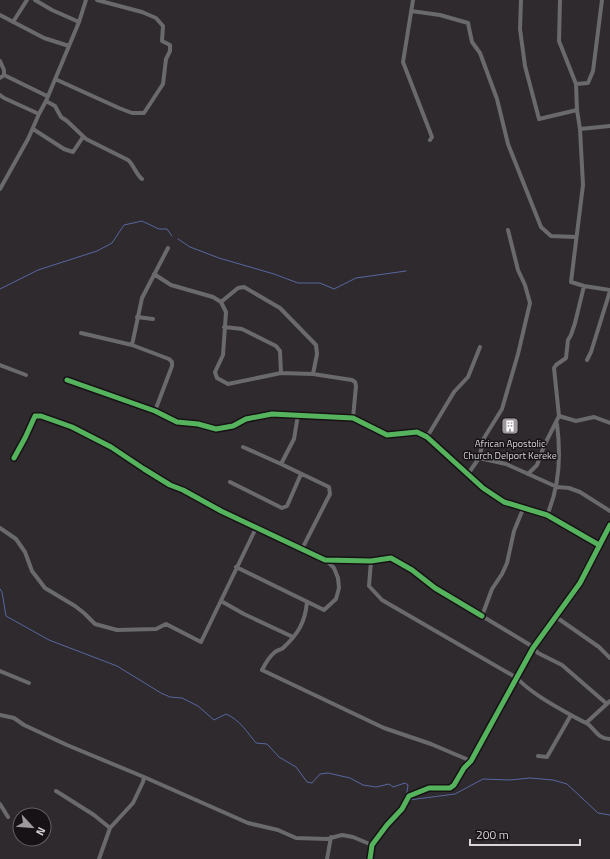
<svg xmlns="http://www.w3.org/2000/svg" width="610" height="859" font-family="'Titillium Web',sans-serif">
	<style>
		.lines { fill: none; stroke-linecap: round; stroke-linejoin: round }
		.stream { stroke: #5867a0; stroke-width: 1 }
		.street { stroke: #6a696b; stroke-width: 4 }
		.cycleway-casing { stroke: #161215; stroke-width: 8 }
		.cycleway { stroke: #56b35d; stroke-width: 5 }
		.labels { text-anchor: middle; stroke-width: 3; stroke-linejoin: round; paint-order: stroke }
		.poi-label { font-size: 10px; fill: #dad5d9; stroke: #161215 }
	</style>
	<rect width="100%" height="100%" fill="#2f2a2e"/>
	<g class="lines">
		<path class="stream" d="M178,239L190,247L219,258L274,274L298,283H320L334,289L356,278L406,271
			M0,289L38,270L97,251L112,243L124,225L142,221L159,229H167L172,236
			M0,589L2,592L6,616L49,640L117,666L161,693L170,697L182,698L198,706L214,720L226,714C240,720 247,732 256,743L267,744L279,757L296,767L307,782L312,783L320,774L328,773L350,778L363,785L376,787L389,784L393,787L405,783L408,785L406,798
			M409,800L455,794L483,779L510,780L530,778L553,780L567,784L598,813L610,815"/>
		<path class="street" d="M35,0L52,10L79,22
			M413,0L403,62L432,137L430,140
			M521,0L520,29L525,66L539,119L577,110
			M560,0L559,41L576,84L577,110L580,129L583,185L571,282L584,286L610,290
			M411,11L440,15L468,23L472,42L480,53L497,99L508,144L541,227L551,236L576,237
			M0,15L44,38L69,46
			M13,22L27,0
			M0,61L4,70V75L0,78
			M4,75L47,96
			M55,79L119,108L132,113H144L163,84L166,59L170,51V45L162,41L163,26L156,18L142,12L97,0
			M576,84L588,83L593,71L602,0
			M0,95L4,98L39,114
			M46,101L55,106L61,117L67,121L86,139L128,160C134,165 135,173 142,179
			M33,129L64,149L73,152L83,137
			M580,129L610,126
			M0,189L28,139L39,114L46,101L79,22L86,0
			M154,274L171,285L213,297L221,302L226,312L223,355L215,372L217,378L228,384L281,373L313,374L352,380L355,382L356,386L353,418
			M221,302L238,288L244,287L280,308L316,345L317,354L313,374
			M137,317L153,319
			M224,327L242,329L276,346L280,351L281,373
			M81,333L132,345L169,359L172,362V366L155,411
			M132,345L142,298L168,248
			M587,360L591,352L610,291
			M0,365L26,375
			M67,380L155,411L177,422L198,424L216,429L233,426L246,419L272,414L353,418L387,435L417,432L427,437L483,488L504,502L547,515L599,545
			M559,416L576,421L594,417L610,423
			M427,437L454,392L468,377L480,347
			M243,447L281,464L329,487L330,494L302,549
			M14,458L25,438L35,416H41L72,427L111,447L144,469L170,485L183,490L221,511L325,560L371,561L391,558L412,570L435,588L482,616
			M479,458L506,464L557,487L569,488L580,492L610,511
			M281,464L294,439L298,415
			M468,474L479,458L484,438L502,409L518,354L530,303L525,285L518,270L508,230
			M528,474L537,465L544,446L559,416L554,368L556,365L566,358L568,340L571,335L575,323L584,286
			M230,482L282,508L287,506L301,474
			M523,509L514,531L507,563L502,574L492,589L482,616L530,645L538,653L562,665L607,704
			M547,515C560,486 561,455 557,424
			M0,528L16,539L25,552L32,571L45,588L75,606L84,613L95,624L117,630L156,629L166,624L201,642L256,528
			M371,561L369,586L382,600L517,678C531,693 553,705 571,715C576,718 582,721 588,724C596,731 599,739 610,739
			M236,567L324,610L336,599L339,588L338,578L334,568L326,560
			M221,601L244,614L293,637
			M307,602C305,623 298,634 283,648C281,650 277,650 275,652C269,657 265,664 262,670L384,728L431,744L471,761
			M556,617L599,647L610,658
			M0,671L29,683
			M0,715L14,718L24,725L67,745L144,777L248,823L278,830L296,838L327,839L342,835L353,837L372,845
			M586,723L610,701
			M538,756L547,757L571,715
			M56,791L94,815L110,828
			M0,804L8,817
			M99,859L110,828L133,803L143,782L144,777
			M327,859L331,837
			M370,859L372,845L387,825L402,809L409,796L429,788H450L454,785L464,768L471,761L533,648L580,583L610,525"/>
		<g class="cycleway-casing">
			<path id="cycleway" d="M67,380L155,411L177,422L198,424L216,429L233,426L246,419L272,414L353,418L387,435L417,432L427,437L483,488L504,502L547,515L599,545
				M14,458L25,438L35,416H41L72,427L111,447L144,469L170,485L183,490L221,511L325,560L371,561L391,558L412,570L435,588L482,616
				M370,859L372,845L387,825L402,809L409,796L429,788H450L454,785L464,768L471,761L533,648L580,583L610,525"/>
		</g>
		<use href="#cycleway" class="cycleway"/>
	</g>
	<defs>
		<g id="building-square" transform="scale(0.9)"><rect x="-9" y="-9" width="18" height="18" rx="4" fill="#9e999d" stroke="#161215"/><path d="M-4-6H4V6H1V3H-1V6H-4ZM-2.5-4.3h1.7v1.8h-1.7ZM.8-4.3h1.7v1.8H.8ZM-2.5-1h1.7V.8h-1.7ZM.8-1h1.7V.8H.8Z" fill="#fff"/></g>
	</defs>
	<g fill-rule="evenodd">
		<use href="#building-square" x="510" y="426"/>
	</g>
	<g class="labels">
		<g class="poi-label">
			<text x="510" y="447">African Apostolic<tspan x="510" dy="12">Church Delport Kereke</tspan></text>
		</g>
	</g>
	<g transform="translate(32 827) rotate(116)"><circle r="19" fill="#161215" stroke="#646063"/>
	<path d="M0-3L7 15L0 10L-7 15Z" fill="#9e999d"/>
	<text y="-6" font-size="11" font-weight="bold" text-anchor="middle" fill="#dad5d9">N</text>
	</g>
	<path d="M470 839v6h110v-6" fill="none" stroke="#dad5d9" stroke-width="2"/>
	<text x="476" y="839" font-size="12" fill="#dad5d9" stroke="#161215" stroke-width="3" paint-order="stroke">200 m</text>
</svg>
